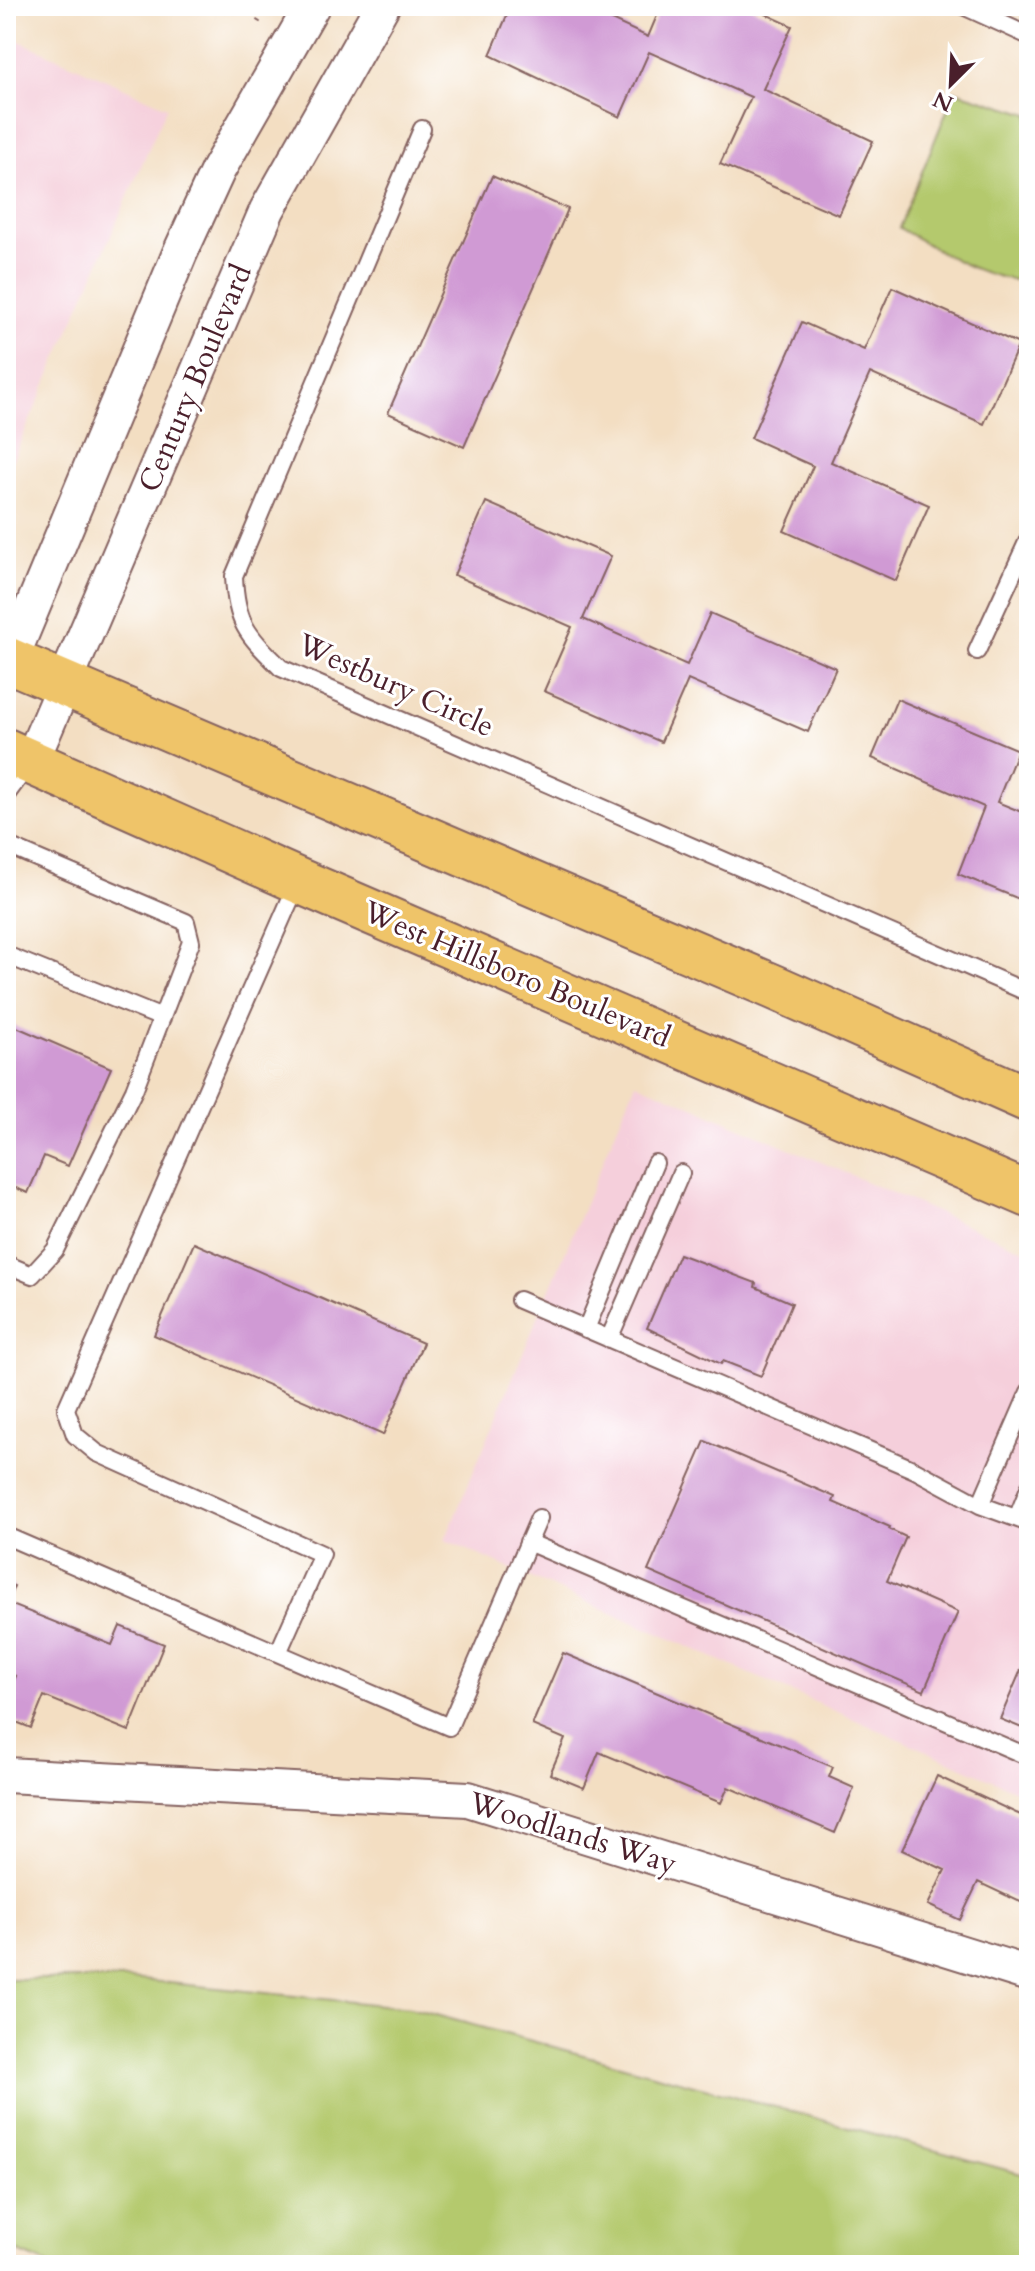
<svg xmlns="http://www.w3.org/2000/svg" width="1035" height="2271" font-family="Cardo,serif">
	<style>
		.built { fill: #f5cfdb }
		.green { fill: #b4c96d; stroke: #7f744c; stroke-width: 2 }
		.building { fill: #d09ad4 }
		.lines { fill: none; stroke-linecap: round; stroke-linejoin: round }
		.lane-casing { stroke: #856260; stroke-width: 20 }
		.street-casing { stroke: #856260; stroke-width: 38 }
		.primary-casing { stroke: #856260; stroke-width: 48 }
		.path { stroke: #856260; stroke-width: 5; stroke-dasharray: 2 6; stroke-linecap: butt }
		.lane { stroke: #fff; stroke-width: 16 }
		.street { stroke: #fff; stroke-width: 34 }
		.primary { stroke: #efc469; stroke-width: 44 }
		.labels { text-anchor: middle; stroke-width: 6; stroke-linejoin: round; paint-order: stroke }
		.street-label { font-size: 30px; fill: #4a1f2b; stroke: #fff }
	</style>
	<rect width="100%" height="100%" fill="#fff"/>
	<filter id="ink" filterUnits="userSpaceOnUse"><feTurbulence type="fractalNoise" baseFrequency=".0125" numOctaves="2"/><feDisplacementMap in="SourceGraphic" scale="16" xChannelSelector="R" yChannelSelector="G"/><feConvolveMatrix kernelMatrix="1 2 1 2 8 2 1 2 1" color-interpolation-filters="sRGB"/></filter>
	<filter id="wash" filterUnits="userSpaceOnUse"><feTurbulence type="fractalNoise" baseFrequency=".006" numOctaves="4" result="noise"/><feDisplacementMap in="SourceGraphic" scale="32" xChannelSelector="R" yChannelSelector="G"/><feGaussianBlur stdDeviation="1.8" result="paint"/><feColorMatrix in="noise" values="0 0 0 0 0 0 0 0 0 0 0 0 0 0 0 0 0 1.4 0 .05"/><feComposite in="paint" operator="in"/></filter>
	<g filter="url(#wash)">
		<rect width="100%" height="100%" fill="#f3dec2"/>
		<path class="built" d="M6,35L167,107L6,475Z
			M636,1082L1029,1252V1796L445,1540Z"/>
		<path class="green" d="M955,91L1029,114V281C981,280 940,251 899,228Z
			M6,1979H131L410,2008L1029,2176V2265H50L6,2247Z"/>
		<g id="blocks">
			<path class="building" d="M511,6H581L648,37L661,6H748L792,26L763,89L873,141L839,215L720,164L751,97L649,52L620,117L490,55Z
				M492,176L568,209L464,447L388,413Z
				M892,287L1019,344L984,424L870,373L831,462L929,505L896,581L784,531L813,466L751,438L802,322L864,350Z
				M486,502L611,556L583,619L687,665L710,613L836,668L808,732L688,680L661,742L544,691L572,627L454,575Z
				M897,699L1018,750L997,802L1029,815V903L958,874L984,807L872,758Z
				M12,1025L111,1068L68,1166L44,1156L28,1193L6,1184V1039Z
				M194,1243L423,1343L383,1435L154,1335Z
				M679,1254L756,1283L755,1287L792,1303L761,1376L723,1361L721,1364L647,1328Z
				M705,1441L835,1497L833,1502L890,1527L889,1529L906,1537L887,1581L958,1612L924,1691L648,1571Z
				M6,1583L14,1586L7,1603L112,1645L120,1626L164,1644L129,1731L44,1696L31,1728L6,1718V1699L16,1676L6,1672Z
				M1029,1651V1731L1000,1719Z
				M563,1653L833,1767L829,1777L854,1788L835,1833L728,1787L721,1803L599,1752L584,1788L550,1774L565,1739L532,1725Z
				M937,1776L1029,1819V1906L978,1882L960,1920L928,1905L945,1870L902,1850Z"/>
		</g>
	</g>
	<g filter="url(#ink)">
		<use href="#blocks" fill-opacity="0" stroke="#856260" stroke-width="2"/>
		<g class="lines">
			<g class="lane-casing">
				<path id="lane" d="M963,6L1029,36
					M422,129L234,576C236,625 248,635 281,668L1029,993
					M977,651L1029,538
					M6,795L29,764
					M6,845L186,922L191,942L134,1090L55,1250L32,1275L6,1264
					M6,955L162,1018
					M519,1300L915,1470L980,1505L1029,1523
					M586,1329L655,1163
					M609,1339L681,1173
					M980,1505L1029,1392
					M1017,1518L1029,1488
					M6,1536L449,1727L539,1518
					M528,1542L1029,1757
					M278,1653L322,1554L97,1453L75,1435L66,1409L298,882"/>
			</g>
			<g class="street-casing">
				<path id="street" d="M6,671L180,253L218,170L312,6
					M31,762L267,210L382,6
					M6,1775L468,1799L1029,1974"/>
			</g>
			<g class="primary-casing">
				<path id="primary" d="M6,659L774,987L1029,1100
					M6,751L299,881L1029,1195"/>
			</g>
			<path class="path" d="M258,22L268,6"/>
			<use href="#lane" class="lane"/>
			<use href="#street" class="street"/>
			<use href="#primary" class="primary"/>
		</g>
	</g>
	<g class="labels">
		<g class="street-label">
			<text transform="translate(195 378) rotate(-67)" y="10">Century Boulevard</text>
			<text transform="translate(396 685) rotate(24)" y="10">Westbury Circle</text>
			<text transform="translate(517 974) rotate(23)" y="10">West Hillsboro Boulevard</text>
			<text transform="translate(573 1833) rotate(17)" y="10">Woodlands Way</text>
		</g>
	</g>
	<rect width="1035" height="2271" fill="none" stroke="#fff" stroke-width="32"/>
	<g transform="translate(951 84) rotate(204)" stroke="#ffffff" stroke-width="6" paint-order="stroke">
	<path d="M0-6L14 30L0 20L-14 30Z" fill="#4a1f2b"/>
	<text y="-12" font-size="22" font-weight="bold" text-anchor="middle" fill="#4a1f2b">N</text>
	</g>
</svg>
